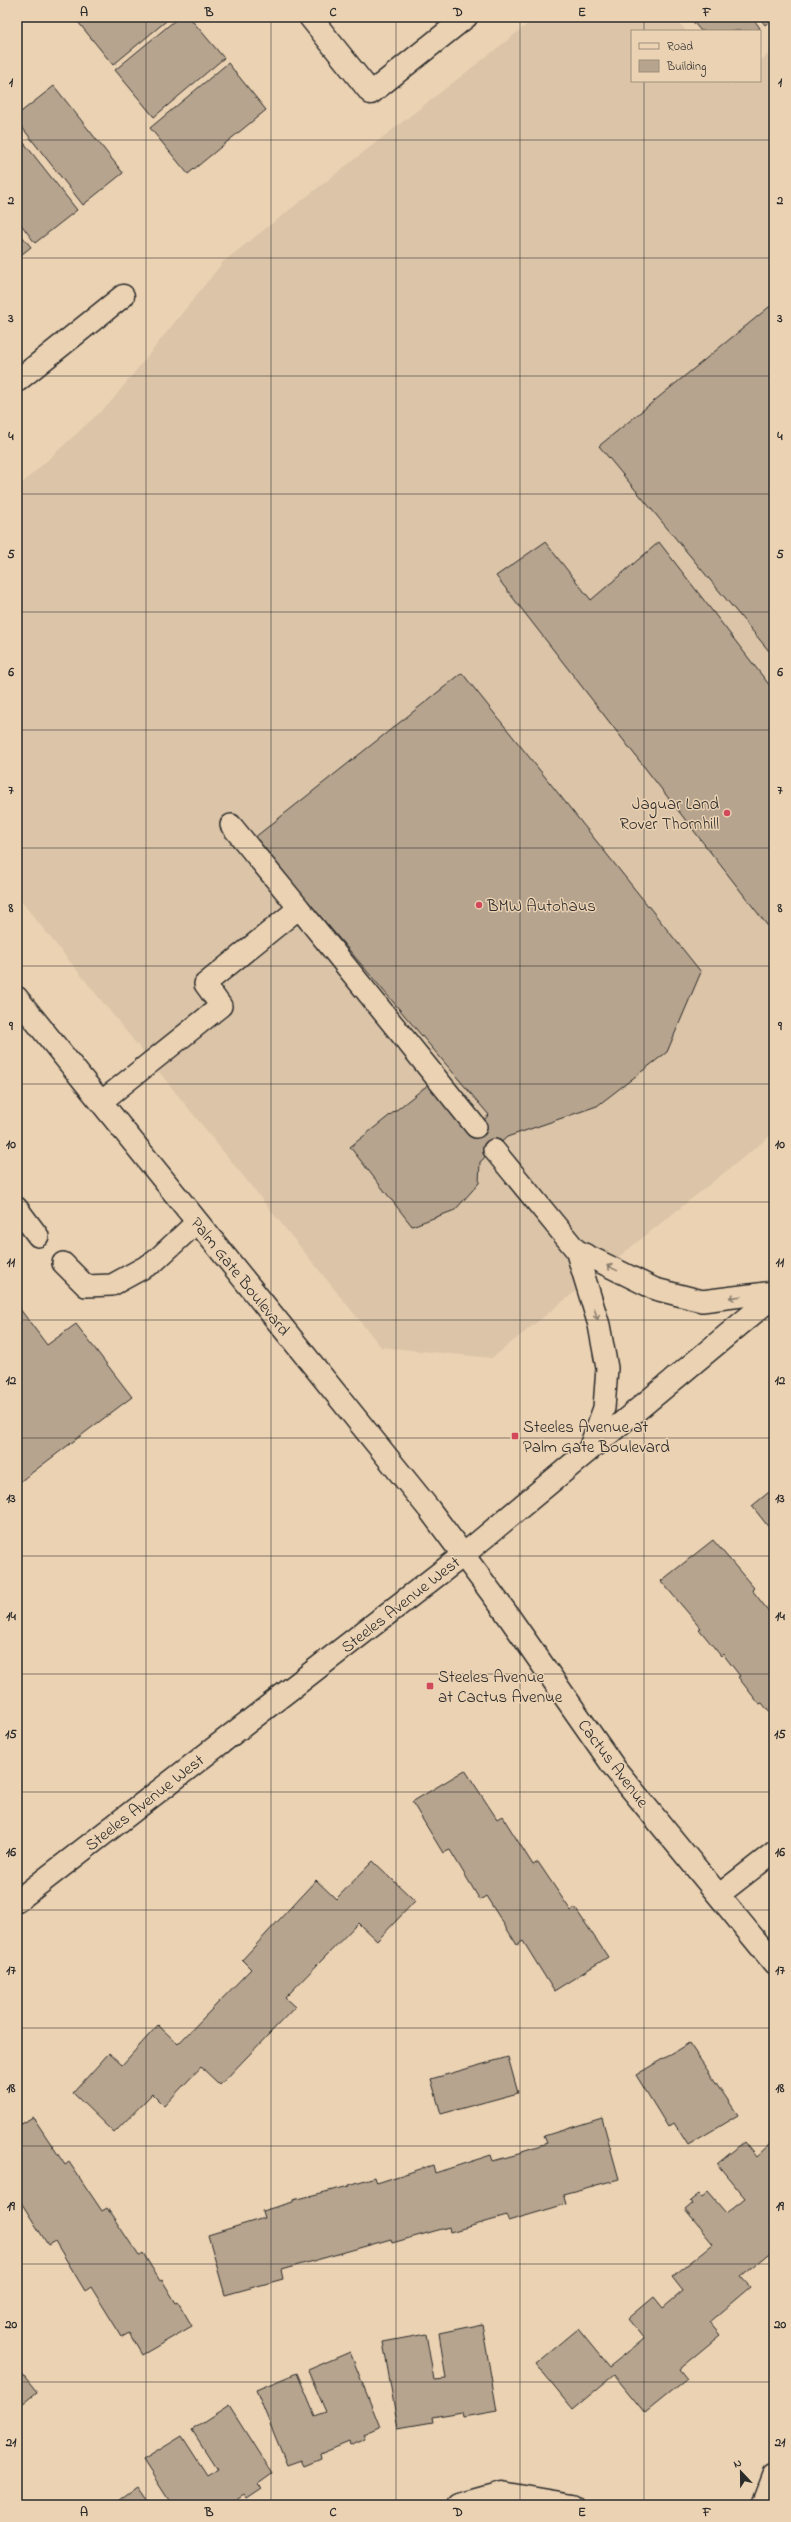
<svg xmlns="http://www.w3.org/2000/svg" width="791" height="2522" font-family="'Indie Flower',sans-serif">
	<style>
		.built { fill: #dbc4a8 }
		.building { fill: #b6a48e; stroke: #2b2b2b }
		.lines { fill: none; stroke-linecap: round; stroke-linejoin: round }
		.service-casing { stroke: #2b2b2b; stroke-width: 24 }
		.minor-casing { stroke: #2b2b2b; stroke-width: 25 }
		.secondary-casing { stroke: #2b2b2b; stroke-width: 25 }
		.service { stroke: #ebd2b3; stroke-width: 21 }
		.minor { stroke: #ebd2b3; stroke-width: 22 }
		.secondary { stroke: #ebd2b3; stroke-width: 22 }
		.oneway { stroke: #8b7e6f }
		.grid { fill: none; stroke: #2b2b2b; stroke-width: 1; stroke-opacity: 0.55 }
		.poi-dot { fill: #d1495b; stroke: #ebd2b3; stroke-width: 1.5 }
		.labels { text-anchor: middle; stroke-width: 3; stroke-linejoin: round; paint-order: stroke }
		.poi-label { font-size: 17px; fill: #2b2b2b; stroke: #ebd2b3; text-anchor: start }
		.street-label { font-size: 17px; fill: #2b2b2b; stroke: #ebd2b3 }
		.neatline { fill: none; stroke: #2b2b2b; stroke-width: 1.5 }
		.grid-label { font-size: 13px; text-anchor: middle; font-weight: bold; fill: #2b2b2b }
	</style>
	<rect width="100%" height="100%" fill="#ebd2b3"/>
	<filter id="ink" filterUnits="userSpaceOnUse"><feTurbulence type="fractalNoise" baseFrequency=".025" numOctaves="2"/><feDisplacementMap in="SourceGraphic" scale="8" xChannelSelector="R" yChannelSelector="G"/><feConvolveMatrix kernelMatrix="1 2 1 2 8 2 1 2 1" color-interpolation-filters="sRGB"/></filter>
	<g filter="url(#ink)">
		<path class="built" d="M537,17H674L686,31H632V81H726L730,85L735,81H760V61L774,50V1133L492,1358L381,1347L17,896V488L109,404L224,261Z"/>
		<path class="building" d="M74,17H171L113,65Z
			M179,17H189L224,58L154,117L115,70Z
			M689,17H752L760,28L756,31H701Z
			M759,17H774L765,25Z
			M228,63L266,110L188,174L150,128Z
			M54,86L123,173L83,205L17,121V115Z
			M17,134L77,210L35,243L17,219Z
			M17,230L31,247L17,258Z
			M774,303V657L599,446Z
			M545,542L591,600L659,542L774,691V934L496,576Z
			M462,673L701,972L667,1052L597,1106L507,1137L480,1162L479,1183L455,1210L412,1226L350,1147L429,1084L468,1134L489,1115L254,838Z
			M17,1305L47,1345L76,1324L132,1397L17,1484Z
			M774,1488V1534L752,1506Z
			M713,1540L754,1588L752,1590L770,1613L772,1612L774,1614V1718L762,1703L759,1704L738,1677L740,1676L723,1654L721,1656L699,1629L701,1628L661,1581Z
			M465,1770L497,1819L502,1816L533,1865L538,1862L571,1911L575,1908L608,1957L554,1991L523,1941L517,1945L486,1896L480,1900L450,1850L443,1853L412,1802Z
			M373,1861L415,1901L377,1941L358,1923L285,1998L295,2007L220,2085L201,2067L164,2106L152,2094L114,2133L73,2093L109,2053L122,2065L158,2025L178,2044L251,1969L242,1960L316,1880L336,1899Z
			M689,2043L738,2115L688,2145L674,2123L668,2127L636,2075Z
			M508,2057L518,2093L441,2114L431,2079Z
			M33,2117L65,2165L69,2162L102,2211L107,2208L139,2256L143,2253L160,2281L162,2280L176,2303L178,2302L192,2326L142,2355L129,2333L122,2337L91,2287L85,2291L55,2241L48,2245L17,2196V2126Z
			M602,2118L619,2179L563,2194L566,2204L508,2221L507,2216L450,2232L449,2227L392,2243L391,2239L281,2270L283,2279L225,2295L208,2235L264,2218L262,2211L293,2202V2200L349,2186V2185L375,2177L377,2183L433,2165L435,2173L491,2155L493,2161L522,2153V2151L547,2143L544,2136Z
			M744,2142L756,2157L771,2143L774,2146V2219L768,2224L774,2230V2250L741,2277L750,2287L709,2322L720,2335L679,2369L687,2379L645,2413L614,2375L573,2409L536,2364L578,2329L609,2367L644,2339L628,2319L654,2297L663,2308L683,2291L672,2277L713,2244L685,2210L692,2204L690,2201L699,2194L702,2197L708,2192L726,2213L745,2198L717,2164Z
			M482,2324L497,2411L463,2417L462,2412L432,2417L433,2422L398,2428L383,2342L426,2334L434,2380L446,2379L439,2333Z
			M350,2352L380,2427L364,2434L366,2439L350,2446L349,2442L320,2454L321,2459L304,2466L301,2460L287,2465L256,2390L297,2373L315,2416L326,2412L308,2370Z
			M17,2367L37,2392L17,2408Z
			M229,2406L272,2474L258,2484L262,2488L247,2498L244,2494L227,2505H172L143,2460L182,2436L207,2475L217,2469L192,2430Z
			M137,2488L149,2505H113Z"/>
		<g class="lines">
			<g class="service-casing">
				<path id="service" d="M231,825L299,908
					M101,1102L221,1006L205,984L299,908L476,1127
					M494,1150L576,1250L599,1325L607,1368L604,1408L589,1449
					M17,1208L38,1236
					M576,1250L655,1289L702,1301L774,1292
					M63,1263L86,1286L112,1285L154,1262L197,1222
					M720,1894L774,1852"/>
			</g>
			<g class="minor-casing">
				<path id="minor" d="M310,17L371,93L466,17
					M17,381L123,296
					M17,998L429,1509L505,1611L616,1770L774,1963
					M459,2505L502,2493L573,2505
					M763,2505L774,2476"/>
			</g>
			<g class="secondary-casing">
				<path id="secondary" d="M17,1901L462,1556L774,1296"/>
			</g>
			<use href="#service" class="service"/>
			<use href="#minor" class="minor"/>
			<use href="#secondary" class="secondary"/>
		</g>
		<defs><path id="oneway-shaft" d="M-6 0H5M1.5-3L5.5 0L1.5 3" fill="none" stroke-width="1.6" stroke-linecap="round" stroke-linejoin="round"/></defs>
		<g class="oneway">
			<use href="#oneway-shaft" transform="translate(612 1268) rotate(-154)"/>
			<use href="#oneway-shaft" transform="translate(735 1297) rotate(173)"/>
			<use href="#oneway-shaft" transform="translate(596 1314) rotate(72)"/>
		</g>
	</g>
	<path class="grid" d="M146,17V2505M271,17V2505M396,17V2505M520,17V2505M644,17V31M644,81V2505M17,140H774M17,258H774M17,376H774M17,494H774M17,612H774M17,730H774M17,848H774M17,966H774M17,1084H774M17,1202H774M17,1320H774M17,1438H774M17,1556H774M17,1674H774M17,1792H774M17,1910H774M17,2028H774M17,2146H774M17,2264H774M17,2382H774"/>
	<g class="poi-dot">
		<circle cx="727" cy="813" r="4"/>
		<circle cx="479" cy="905" r="4"/>
		<rect x="511" y="1432" width="8" height="8" rx="2"/>
		<rect x="426" y="1682" width="8" height="8" rx="2"/>
	</g>
	<g class="labels">
		<g class="poi-label">
			<text x="719" y="809" text-anchor="end">Jaguar Land<tspan x="719" dy="20">Rover Thornhill</tspan></text>
			<text x="487" y="911">BMW Autohaus</text>
			<text x="523" y="1432">Steeles Avenue at<tspan x="523" dy="20">Palm Gate Boulevard</tspan></text>
			<text x="438" y="1682">Steeles Avenue<tspan x="438" dy="20">at Cactus Avenue</tspan></text>
		</g>
		<g class="street-label">
			<text transform="translate(241 1276) rotate(51)" y="6">Palm Gate Boulevard</text>
			<text transform="translate(400 1604) rotate(-38)" y="6">Steeles Avenue West</text>
			<text transform="translate(614 1763) rotate(53)" y="6">Cactus Avenue</text>
			<text transform="translate(144 1802) rotate(-38)" y="6">Steeles Avenue West</text>
		</g>
	</g>
	<rect width="791" height="2522" fill="none" stroke="#ebd2b3" stroke-width="44"/>
	<rect x="631" y="30" width="130" height="52" fill="#ebd2b3" stroke="#9e8f7d"/>
	<rect x="639" y="43" width="20" height="6" fill="#ebd2b3" stroke="#9e8f7d"/>
	<text x="667" y="50" font-size="12" fill="#2b2b2b">Road</text>
	<rect x="639" y="60" width="20" height="12" fill="#b6a48e" stroke="#9e8f7d"/>
	<text x="667" y="70" font-size="12" fill="#2b2b2b">Building</text>
	<g transform="translate(741 2472) rotate(338)" stroke="#ebd2b3" stroke-width="3" paint-order="stroke">
	<path d="M0-3L7 15L0 10L-7 15Z" fill="#2b2b2b"/>
	<text y="-6" font-size="11" font-weight="bold" text-anchor="middle" fill="#2b2b2b">N</text>
	</g>
	<rect x="22" y="22" width="747" height="2478" class="neatline"/>
	<g class="grid-label">
		<text x="84" y="16">A</text>
		<text x="209" y="16">B</text>
		<text x="333" y="16">C</text>
		<text x="458" y="16">D</text>
		<text x="582" y="16">E</text>
		<text x="707" y="16">F</text>
		<text x="11" y="86">1</text>
		<text x="780" y="86">1</text>
		<text x="11" y="204">2</text>
		<text x="780" y="204">2</text>
		<text x="11" y="322">3</text>
		<text x="780" y="322">3</text>
		<text x="11" y="440">4</text>
		<text x="780" y="440">4</text>
		<text x="11" y="558">5</text>
		<text x="780" y="558">5</text>
		<text x="11" y="676">6</text>
		<text x="780" y="676">6</text>
		<text x="11" y="794">7</text>
		<text x="780" y="794">7</text>
		<text x="11" y="912">8</text>
		<text x="780" y="912">8</text>
		<text x="11" y="1030">9</text>
		<text x="780" y="1030">9</text>
		<text x="11" y="1148">10</text>
		<text x="780" y="1148">10</text>
		<text x="11" y="1266">11</text>
		<text x="780" y="1266">11</text>
		<text x="11" y="1384">12</text>
		<text x="780" y="1384">12</text>
		<text x="11" y="1502">13</text>
		<text x="780" y="1502">13</text>
		<text x="11" y="1620">14</text>
		<text x="780" y="1620">14</text>
		<text x="11" y="1738">15</text>
		<text x="780" y="1738">15</text>
		<text x="11" y="1856">16</text>
		<text x="780" y="1856">16</text>
		<text x="11" y="1974">17</text>
		<text x="780" y="1974">17</text>
		<text x="11" y="2092">18</text>
		<text x="780" y="2092">18</text>
		<text x="11" y="2210">19</text>
		<text x="780" y="2210">19</text>
		<text x="11" y="2328">20</text>
		<text x="780" y="2328">20</text>
		<text x="11" y="2446">21</text>
		<text x="780" y="2446">21</text>
		<text x="84" y="2516">A</text>
		<text x="209" y="2516">B</text>
		<text x="333" y="2516">C</text>
		<text x="458" y="2516">D</text>
		<text x="582" y="2516">E</text>
		<text x="707" y="2516">F</text>
	</g>
</svg>
